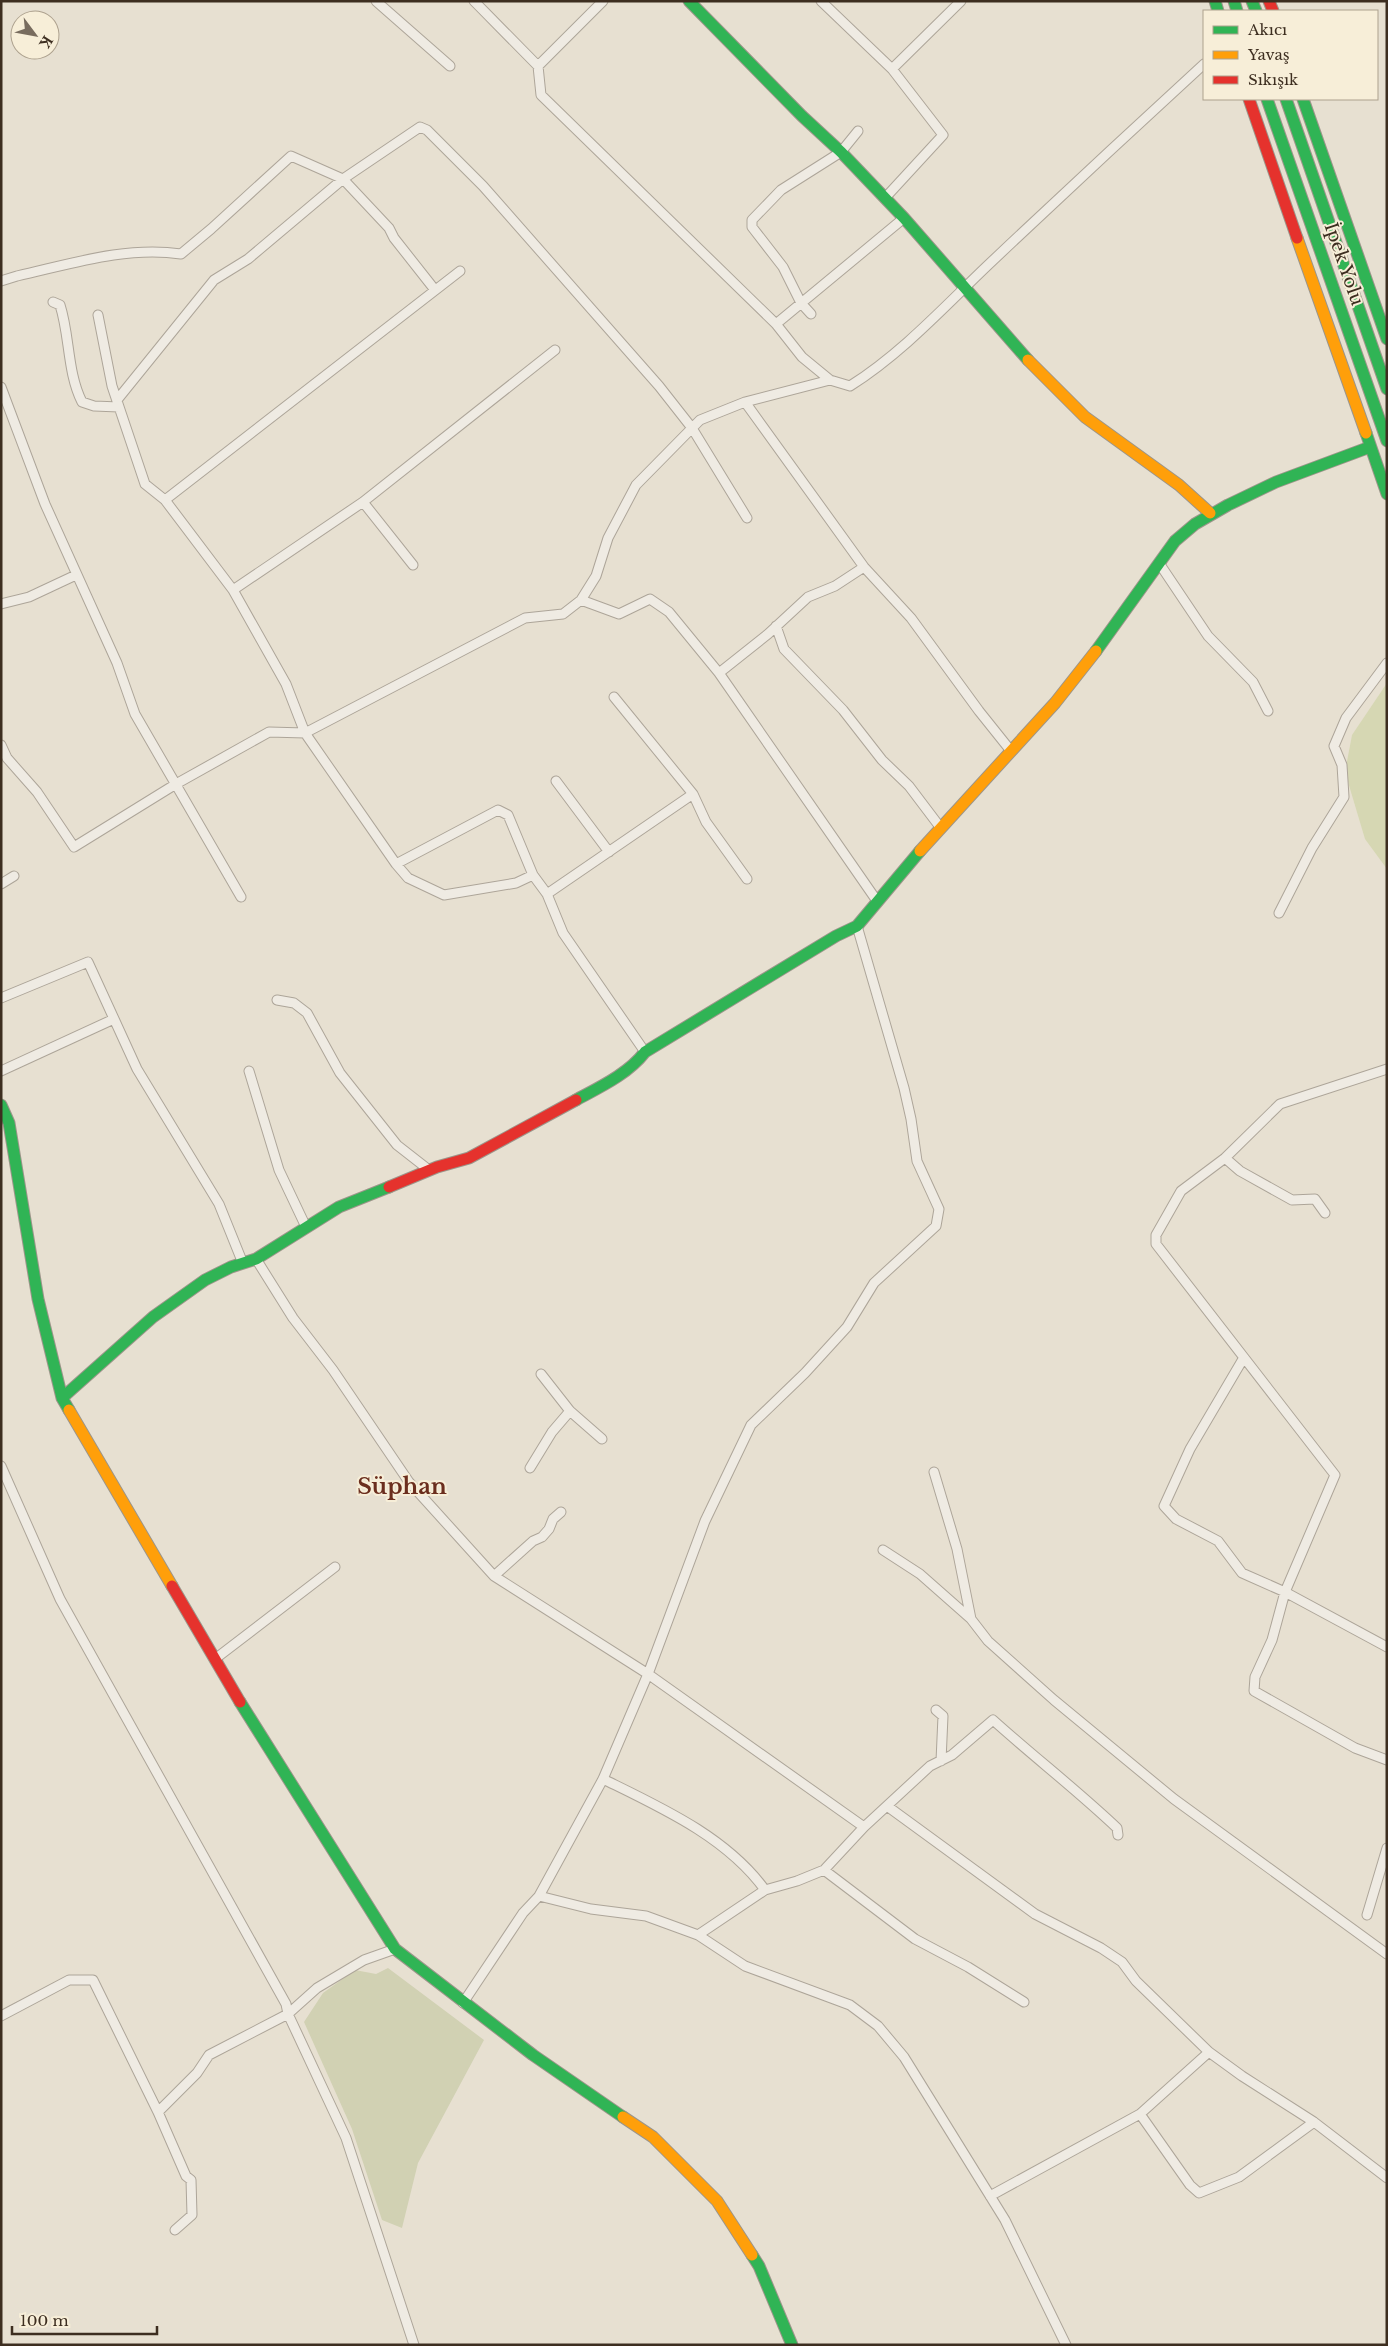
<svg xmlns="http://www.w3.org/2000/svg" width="1388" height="2346" font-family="'Libre Baskerville',serif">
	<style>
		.green { fill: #d6d7b3 }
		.cemetery { fill: #d1d1b3 }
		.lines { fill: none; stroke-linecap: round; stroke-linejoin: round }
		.street-casing { stroke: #ada599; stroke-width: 11 }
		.fast-casing { stroke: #9c958a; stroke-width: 13 }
		.slow-casing { stroke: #9c958a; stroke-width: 13 }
		.jam-casing { stroke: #9c958a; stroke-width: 13 }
		.street { stroke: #efebe3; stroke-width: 9 }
		.fast { stroke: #30b455; stroke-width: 11 }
		.slow { stroke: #ff9f0a; stroke-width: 11 }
		.jam { stroke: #e5322d; stroke-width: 11 }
		.labels { text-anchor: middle; stroke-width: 4; stroke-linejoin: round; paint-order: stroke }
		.street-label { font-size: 18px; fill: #3d2e20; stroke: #f7eed8 }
		.district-label { font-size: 22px; font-weight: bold; fill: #6b2e1e; stroke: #f7eed8 }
	</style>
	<rect width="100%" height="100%" fill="#e7e0d1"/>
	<path class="green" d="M1387,683V869L1365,839L1345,772L1352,735Z"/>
	<path class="cemetery" d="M388,1968L484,2040L418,2163L402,2228L382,2220L352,2129L304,2022L323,1993L355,1970L376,1974Z"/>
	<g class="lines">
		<g class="street-casing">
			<path id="street" d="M376,1L450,66
				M474,1L538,66
				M603,1L538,66L541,95L776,324L802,357L830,380
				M821,1L892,69L943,135L885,198
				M892,69L961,1
				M1,281L17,276C71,264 125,246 181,254L211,229L291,156L343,179L389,228L394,238L435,290
				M53,302L60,305C70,336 67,372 82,402L94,406L119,407
				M811,314L801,303L783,267L752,227V220L781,190L841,152L858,131
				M98,315L112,386L145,484L165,500L233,590L286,684L305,733L396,864L408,878L444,895L516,883L533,875L547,894L693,794
				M776,324L904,218
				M1,387L45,504L117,663L135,714L241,897
				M117,400L214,280L248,259L343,179L420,127L427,130L483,186L659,386L692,428L747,518
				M745,402L864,567L911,618L979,711L1011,751
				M165,500L460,271
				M363,502L413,565
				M1159,563L1208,636L1253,682L1268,711
				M233,590L363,502L555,350
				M581,600L619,614L650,599L669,612L719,673L877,901
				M1,604L29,597L76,575
				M776,626L784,649L843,710L882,760L909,786L940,827
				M719,673L768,634L808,597L835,586L864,567
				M614,697L693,794L706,822L747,879
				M1,745L7,758L37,792L74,847L176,784L269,732L305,733L525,618L563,614L581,600L596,576L608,538L636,485L700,420L745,402L830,380L850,386C902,353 943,308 987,266C1059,198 1131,131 1204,64
				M556,781L609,852
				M396,864L498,810L508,815L533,875
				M1,884L14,876
				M547,894L563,933L645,1052
				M1279,913L1312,848L1344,797L1342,765L1334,746L1346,718L1387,663
				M1,998L88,962L137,1069L219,1204L242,1261
				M277,1000L294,1003L307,1013L340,1073L397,1145L429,1170
				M1387,1069L1280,1104L1225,1158L1181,1191L1156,1235V1244L1335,1475L1285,1592L1272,1640L1255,1677L1254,1691L1355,1748L1387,1760
				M1,1071L114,1019
				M249,1071L279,1170L306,1227
				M1225,1158L1240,1171L1292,1200L1315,1199L1325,1213
				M256,1259L293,1318L333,1370L409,1482L494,1576L648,1674L864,1827
				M1243,1359L1190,1449L1164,1506L1176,1519L1218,1541L1242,1573L1285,1592L1387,1647
				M541,1374L570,1411L602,1439
				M1,1466L60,1599L286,2004L288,2014L346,2138L414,2345
				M530,1468L552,1432L570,1411
				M934,1472L957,1549L971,1619L988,1641L1054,1700L1174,1799L1387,1954
				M883,1550L920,1574L971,1619
				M494,1576L533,1541L542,1537L549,1529L553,1519L561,1512
				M215,1659L335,1567
				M936,1710L943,1716L941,1761
				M603,1779C660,1807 727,1837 765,1890
				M887,1806L1035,1914L1101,1948L1122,1962L1136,1981L1209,2052L1242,2076L1314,2122L1387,2178
				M824,1870L915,1939L968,1967L1024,2002
				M539,1896L603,1779L648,1674L705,1521L751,1425L805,1373L847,1327L874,1283L936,1226L939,1209L917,1161L911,1119L904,1088L857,926
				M1367,1915L1387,1848
				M698,1935L765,1890L797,1881L824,1870L864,1827L930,1766L952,1755L993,1720C1034,1757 1077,1790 1117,1828L1118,1835
				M463,2003L523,1913L539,1896L591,1909L646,1916L698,1935L745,1966L850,2005L878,2026L904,2057L1005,2220L1066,2345
				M1,2016L69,1980H93L158,2112L186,2176L191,2180L192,2215L175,2230
				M158,2112L197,2073L209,2055L288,2014L317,1988L364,1960L395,1949
				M1140,2114L1190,2185L1199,2193L1239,2177L1314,2122
				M990,2196L1140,2114L1209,2052"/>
		</g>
		<g class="fast-casing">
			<path id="fast" d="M689,1L802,116L841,152L904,218L1028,360
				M1215,1L1218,11
				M1234,1L1237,11
				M1252,1L1256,11
				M1267,99L1387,441
				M1286,99L1387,389
				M1303,99L1387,339
				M1366,433L1387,494
				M1096,651L1175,541L1195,524L1228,505L1276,482L1370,447
				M576,1100C600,1087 628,1074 645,1052L836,936L857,926L920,851
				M1,1105L9,1123L38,1299L62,1398L69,1410
				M62,1398L153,1317L205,1280L231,1267L256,1259L339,1207L389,1187
				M240,1702L395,1949L533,2055L623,2117
				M752,2255L759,2266L792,2345"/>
		</g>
		<g class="slow-casing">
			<path id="slow" d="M1297,238L1366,433
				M1028,360L1085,417L1179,485L1210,513
				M920,851L1055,703L1096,651
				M69,1410L172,1586
				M623,2117L653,2137L717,2201L752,2255"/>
		</g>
		<g class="jam-casing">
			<path id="jam" d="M1269,1L1273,11
				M1249,99L1297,238
				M389,1187L437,1167L469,1158L576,1100
				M172,1586L240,1702"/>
		</g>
		<use href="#street" class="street"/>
		<use href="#fast" class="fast"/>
		<use href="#slow" class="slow"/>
		<use href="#jam" class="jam"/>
	</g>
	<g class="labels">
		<g class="street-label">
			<text transform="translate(1344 264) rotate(71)" y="6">İpek Yolu</text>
		</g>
		<g class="district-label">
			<text x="402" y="1494">Süphan</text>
		</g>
	</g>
	<rect width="1388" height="2346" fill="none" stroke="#3d2e20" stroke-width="5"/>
	<rect x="1203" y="10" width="175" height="90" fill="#f7eed8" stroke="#ada18e"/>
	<rect x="1213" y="26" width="25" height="8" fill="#30b455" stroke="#ada18e"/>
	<text x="1248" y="35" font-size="15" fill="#3d2e20">Akıcı</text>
	<rect x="1213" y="51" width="25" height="8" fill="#ff9f0a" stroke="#ada18e"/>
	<text x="1248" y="60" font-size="15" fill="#3d2e20">Yavaş</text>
	<rect x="1213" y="76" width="25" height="8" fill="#e5322d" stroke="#ada18e"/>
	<text x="1248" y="85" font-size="15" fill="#3d2e20">Sıkışık</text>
	<g transform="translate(35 35) rotate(122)"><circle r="24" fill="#f7eed8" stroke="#ada18e"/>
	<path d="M0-4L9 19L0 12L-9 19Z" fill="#786c5e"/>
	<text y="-8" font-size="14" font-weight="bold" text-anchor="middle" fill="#3d2e20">K</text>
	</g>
	<path d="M12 2326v8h145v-8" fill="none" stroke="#3d2e20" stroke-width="2.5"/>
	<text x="20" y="2326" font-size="15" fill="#3d2e20" stroke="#f7eed8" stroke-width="4" paint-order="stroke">100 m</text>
</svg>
